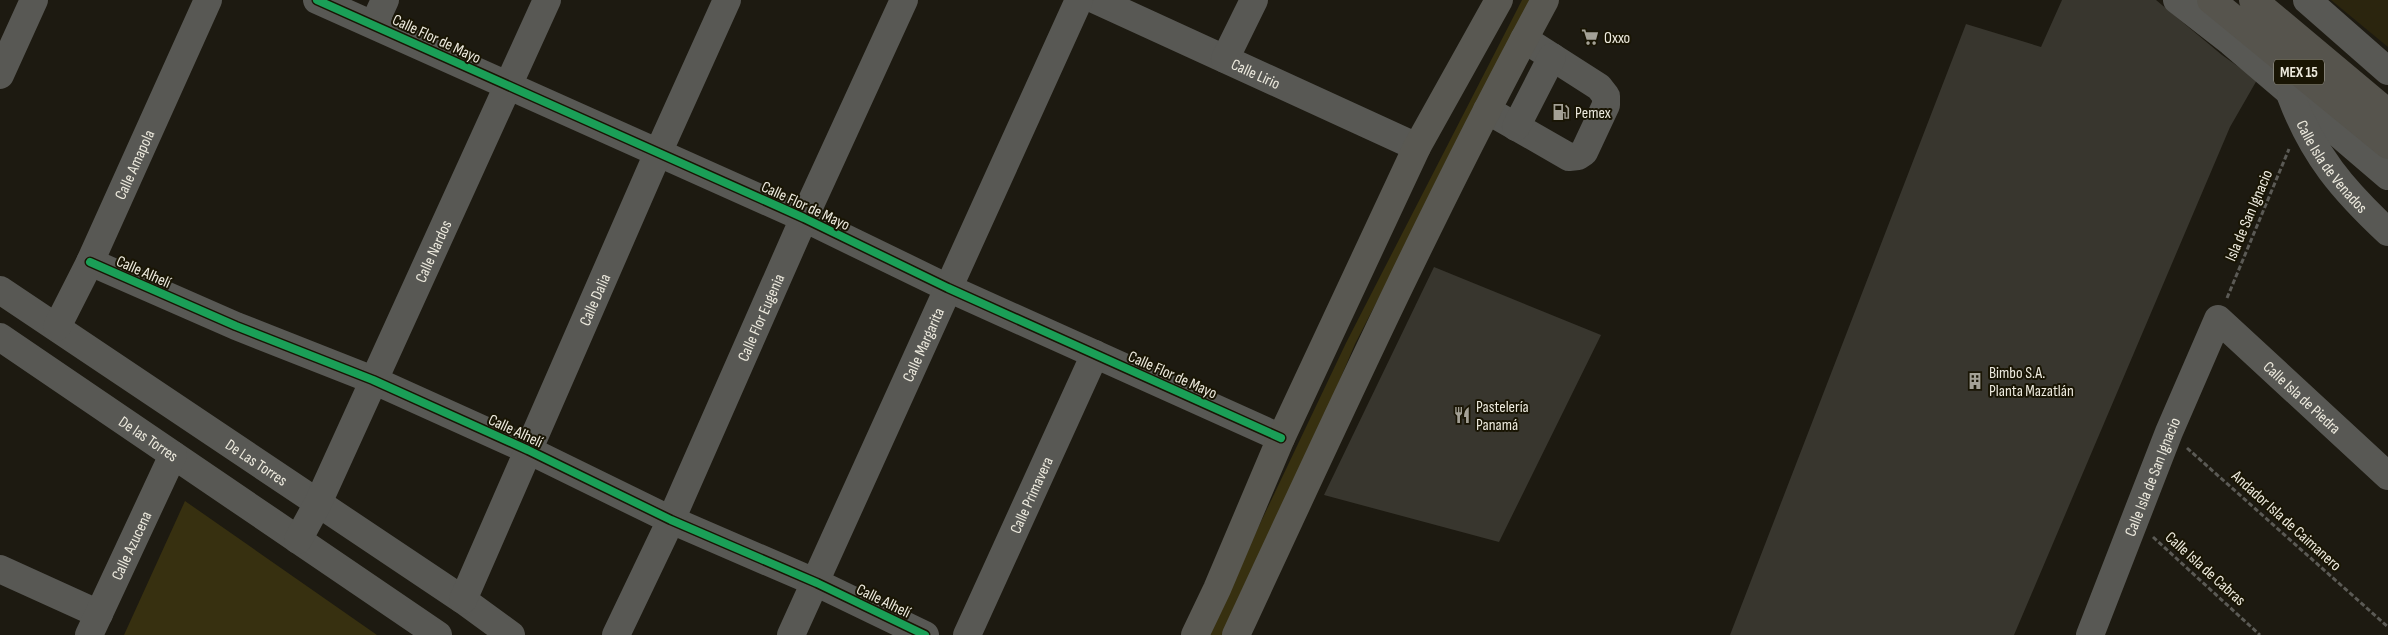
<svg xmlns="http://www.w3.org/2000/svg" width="2388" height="635" font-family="'Sofia Sans Condensed',sans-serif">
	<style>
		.built { fill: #2b250e }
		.green { fill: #373010 }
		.building { fill: #38362e }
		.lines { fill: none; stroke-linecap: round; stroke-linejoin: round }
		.path { stroke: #5b5a55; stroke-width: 3; stroke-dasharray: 5 2.5; stroke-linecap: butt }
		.minor { stroke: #585854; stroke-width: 28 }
		.major { stroke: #595852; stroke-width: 28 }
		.highway { stroke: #56544d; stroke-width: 28 }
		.cycleway-casing { stroke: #191504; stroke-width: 11 }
		.cycleway { stroke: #1a9f57; stroke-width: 8 }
		.labels { text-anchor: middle; stroke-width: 4; stroke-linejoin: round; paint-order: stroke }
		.shield { fill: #191504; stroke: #adaa9d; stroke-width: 1 }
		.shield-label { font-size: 15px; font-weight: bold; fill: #edeade }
		.poi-label { font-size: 16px; fill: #edeade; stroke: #191504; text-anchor: start }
		.street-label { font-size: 16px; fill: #edeade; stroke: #191504 }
	</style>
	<rect width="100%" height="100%" fill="#1d1a11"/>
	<path class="built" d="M2331,0H2388V47Z"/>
	<path class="green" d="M1522,0H1532L1355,344L1316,436L1224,635H1207L1346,343Z
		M185,501L377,635H124Z"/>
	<path class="building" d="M2062,0H2156L2222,55L2257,80L2230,127L2014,635H1730L1966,24L2041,47Z
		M1434,267L1601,335L1499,542L1324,495Z"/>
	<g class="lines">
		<path class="path" d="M2227,298L2289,149
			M2187,448L2388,627
			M2153,537L2260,635"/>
		<g class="minor">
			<path d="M317,0L804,218L948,288L1281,438"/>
			<path id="s1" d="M1096,0L1417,147"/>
			<path d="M2177,0L2231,42L2388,176"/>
			<path d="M2307,0L2388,71"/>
			<path d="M374,24L385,0"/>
			<path d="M1225,59L1254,0"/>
			<path d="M0,75L34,0"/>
			<path id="s2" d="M2291,96C2313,155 2343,190 2388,232"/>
			<path d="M1487,110L1569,157L1578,156L1584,152L1606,105V96L1599,87L1524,39"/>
			<path d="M1516,127L1552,57"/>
			<path d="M90,262L236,326L373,380L528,450L671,520L817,583L925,635"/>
			<path id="s3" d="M0,290L463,600L511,635"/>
			<path id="s4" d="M57,327L90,262L208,0"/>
			<path id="s5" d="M0,337L438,635"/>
			<path id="s6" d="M298,540L318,503L547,0"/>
			<path d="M0,569L99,614"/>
			<path id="s7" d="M463,600L658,153L727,0"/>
			<path id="s8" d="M89,635L173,455"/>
			<path id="s9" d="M616,635L671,520L804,218L904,0"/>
			<path id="s10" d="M791,635L1079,0"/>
			<path id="s11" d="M967,635L1095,354"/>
			<path id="s12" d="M2090,635L2169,432L2218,319L2388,476"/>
		</g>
		<path class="major" d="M1195,635L1217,589L1281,438L1417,147L1499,0
			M1236,635C1335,422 1433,207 1545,0"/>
		<path class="highway" d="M2211,0L2388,145
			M2253,0L2388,113"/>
		<g class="cycleway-casing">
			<path id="cycleway" d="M317,0L804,218L948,288L1281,438
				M90,262L236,326L373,380L528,450L671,520L817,583L925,635"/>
		</g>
		<use href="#cycleway" class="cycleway"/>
	</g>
	<defs>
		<g id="supermarket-bare" transform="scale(1.35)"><path d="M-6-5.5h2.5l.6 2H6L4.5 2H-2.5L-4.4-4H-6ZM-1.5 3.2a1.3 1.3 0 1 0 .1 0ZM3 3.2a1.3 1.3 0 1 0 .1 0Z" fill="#a4a196" stroke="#191504" stroke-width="2.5" paint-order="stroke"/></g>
		<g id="fuel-bare" transform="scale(1.35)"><path d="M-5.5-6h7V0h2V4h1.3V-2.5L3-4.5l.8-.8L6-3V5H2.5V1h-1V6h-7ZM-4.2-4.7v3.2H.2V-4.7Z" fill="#a4a196" stroke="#191504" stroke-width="2.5" paint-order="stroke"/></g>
		<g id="building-bare" transform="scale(1.35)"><path d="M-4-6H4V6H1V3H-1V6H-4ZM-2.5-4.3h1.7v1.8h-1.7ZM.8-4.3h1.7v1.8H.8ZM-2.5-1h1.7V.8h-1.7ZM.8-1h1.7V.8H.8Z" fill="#a4a196" stroke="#191504" stroke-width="2.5" paint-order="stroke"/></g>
		<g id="restaurant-bare" transform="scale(1.35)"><path d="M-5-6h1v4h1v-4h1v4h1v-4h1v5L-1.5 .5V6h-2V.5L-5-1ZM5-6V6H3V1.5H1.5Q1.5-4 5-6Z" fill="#a4a196" stroke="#191504" stroke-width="2.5" paint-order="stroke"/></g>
	</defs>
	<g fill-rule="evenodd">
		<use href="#supermarket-bare" x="1590" y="37"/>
		<use href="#fuel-bare" x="1561" y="112"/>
		<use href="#building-bare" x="1975" y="381"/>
		<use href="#restaurant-bare" x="1462" y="415"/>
	</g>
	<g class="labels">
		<rect class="shield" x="2274" y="59.5" width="50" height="25" rx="4"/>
		<g class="shield-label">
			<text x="2299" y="77">MEX 15</text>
		</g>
		<g class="poi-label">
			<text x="1604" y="43">Oxxo</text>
			<text x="1575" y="118">Pemex</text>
			<text x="1989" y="378">Bimbo S.A.<tspan x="1989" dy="18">Planta Mazatlán</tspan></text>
			<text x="1476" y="412">Pastelería<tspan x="1476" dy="18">Panamá</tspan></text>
		</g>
		<g class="street-label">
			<text transform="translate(437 38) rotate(25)" y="6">Calle Flor de Mayo</text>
			<text dy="6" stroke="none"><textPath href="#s1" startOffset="176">Calle Lirio</textPath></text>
			<text dy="6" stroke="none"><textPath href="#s4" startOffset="180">Calle Amapola</textPath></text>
			<text dy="6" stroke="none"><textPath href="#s2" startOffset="82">Calle Isla de Venados</textPath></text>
			<text transform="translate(806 205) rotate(25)" y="6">Calle Flor de Mayo</text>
			<text transform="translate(2248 215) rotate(-67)" y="6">Isla de San Ignacio</text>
			<text dy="6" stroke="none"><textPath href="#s6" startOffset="319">Calle Nardos</textPath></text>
			<text transform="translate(144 271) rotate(24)" y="6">Calle Alhelí</text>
			<text dy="6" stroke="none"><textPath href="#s7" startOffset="328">Calle Dalia</textPath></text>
			<text dy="6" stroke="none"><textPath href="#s9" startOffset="349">Calle Flor Eugenia</textPath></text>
			<text dy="6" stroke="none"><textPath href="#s10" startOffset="319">Calle Margarita</textPath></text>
			<text transform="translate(1173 374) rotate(24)" y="6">Calle Flor de Mayo</text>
			<text dy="6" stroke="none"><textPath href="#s12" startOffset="456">Calle Isla de Piedra</textPath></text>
			<text transform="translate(516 430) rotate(25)" y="6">Calle Alhelí</text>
			<text dy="6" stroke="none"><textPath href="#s5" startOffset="180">De las Torres</textPath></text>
			<text dy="6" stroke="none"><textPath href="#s3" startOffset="309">De Las Torres</textPath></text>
			<text dy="6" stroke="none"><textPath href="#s12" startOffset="170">Calle Isla de San Ignacio</textPath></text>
			<text dy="6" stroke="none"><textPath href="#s11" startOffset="154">Calle Primavera</textPath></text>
			<text transform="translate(2287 520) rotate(42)" y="6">Andador Isla de Caimanero</text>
			<text dy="6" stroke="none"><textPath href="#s8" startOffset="99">Calle Azucena</textPath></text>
			<text transform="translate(2206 568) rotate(42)" y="6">Calle Isla de Cabras</text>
			<text transform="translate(884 600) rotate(26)" y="6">Calle Alhelí</text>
		</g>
	</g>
</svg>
